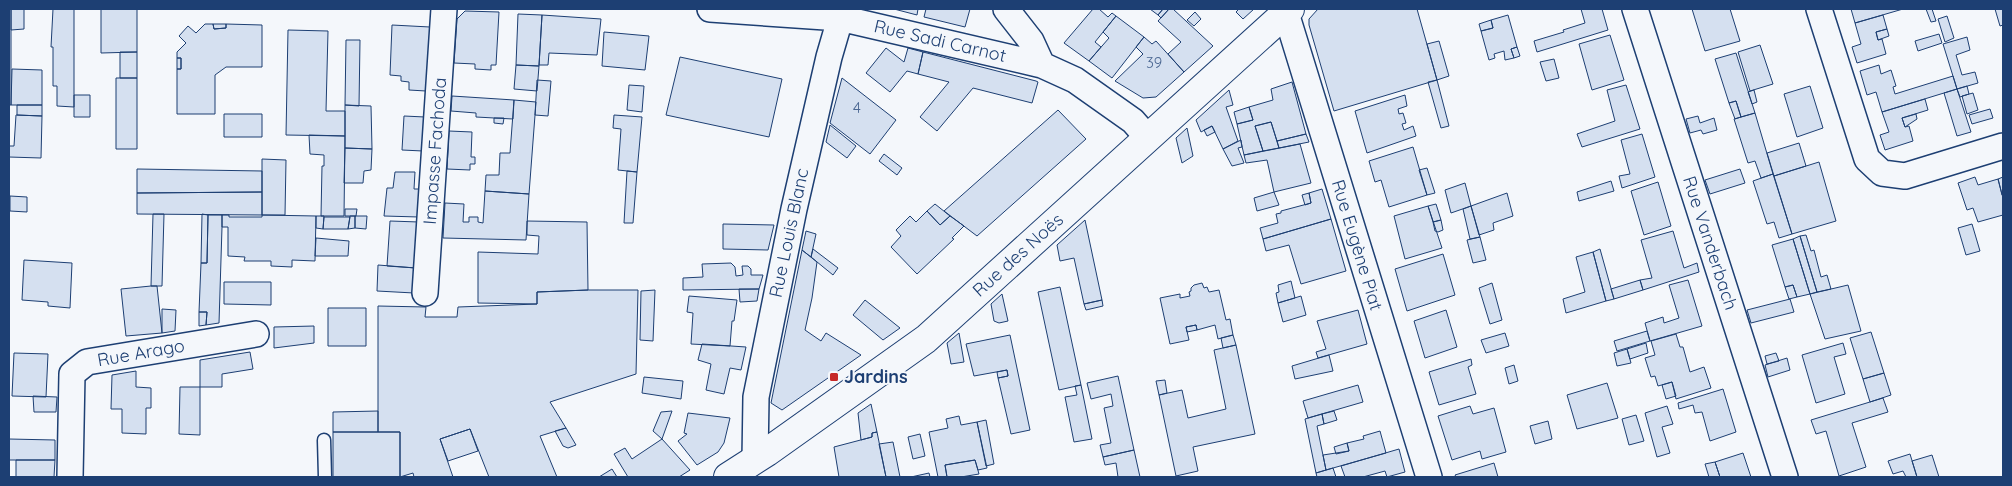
<svg xmlns="http://www.w3.org/2000/svg" width="2012" height="486" font-family="Quicksand,sans-serif">
	<style>
		.building { fill: #d5e0f0; stroke: #1d3f73 }
		.lines { fill: none; stroke-linecap: round; stroke-linejoin: round }
		.service-casing { stroke: #1d3f73; stroke-width: 15 }
		.minor-casing { stroke: #1d3f73; stroke-width: 28 }
		.tertiary-casing { stroke: #1d3f73; stroke-width: 30 }
		.service { stroke: #f4f7fb; stroke-width: 12 }
		.minor { stroke: #f4f7fb; stroke-width: 25 }
		.tertiary { stroke: #f4f7fb; stroke-width: 28 }
		.poi-dot { fill: #c62828; stroke: #f4f7fb; stroke-width: 2 }
		.labels { text-anchor: middle; stroke-width: 4; stroke-linejoin: round; paint-order: stroke }
		.number-label { font-size: 15px; fill: #4b6792 }
		.street-label { font-size: 18px; fill: #1d3f73; stroke: #f4f7fb }
		.poi-label { font-size: 18px; font-weight: bold; fill: #1d3f73; stroke: #f4f7fb; text-anchor: start }
	</style>
	<rect width="100%" height="100%" fill="#f4f7fb"/>
	<path class="building" d="M9,9H11V105H9Z
		M11,9H24V29L11,30Z
		M53,9H74V107L57,106V86H53V47H51Z
		M101,9H137V52L101,53Z
		M894,9H918L917,15Z
		M926,9H970L965,27L924,17Z
		M1093,9H1099L1108,17L1112,13L1116,16L1095,42L1101,47L1089,61L1064,43Z
		M1150,9H1163L1158,15Z
		M1163,9H1169L1161,18L1158,15Z
		M1169,9H1173L1213,46L1184,72L1168,54L1181,42L1158,21Z
		M1239,9H1254L1243,19L1236,12Z
		M1318,9H1417L1437,80L1334,111L1309,25V19Z
		M1581,9H1602L1608,30L1537,52L1534,41L1564,32L1563,30L1585,23Z
		M1692,9H1730L1740,41L1705,51Z
		M1851,9H1903L1855,23Z
		M1926,9H1932L1936,21L1931,22Z
		M1995,9H2003V25L2000,26Z
		M465,11L499,12L496,65H491V70L475,69V64L454,63L457,19Z
		M1195,12L1201,19L1194,26L1187,20Z
		M518,14L542,15L539,66L516,65Z
		M542,15L601,19L597,55L549,53L548,65H539Z
		M1508,15L1517,47L1511,49L1514,58L1505,60L1504,51L1494,54L1495,58L1489,60L1481,31L1493,28L1491,20Z
		M1883,15L1887,29L1876,32L1878,40L1882,39L1886,54L1857,63L1852,47L1861,44L1855,23Z
		M1116,16L1144,37L1112,78L1089,61L1109,38L1103,32Z
		M1947,16L1954,38L1945,42L1938,19Z
		M1491,20L1493,28L1481,31L1479,24Z
		M205,24H213L214,29L226,28V24L262,25V67H226L215,75V114H177V69H181V58H177V52L186,43L179,36L188,26L196,33Z
		M213,24H226V28L214,29Z
		M392,25L430,27L426,91L409,90V82L401,81V76L390,75Z
		M1887,29L1889,36L1878,40L1876,32Z
		M288,30L328,31L326,111H345V136L286,135Z
		M604,32L649,36L645,70L602,66Z
		M1939,34L1942,43L1918,51L1915,41Z
		M1610,35L1624,80L1592,90L1579,44Z
		M1144,37L1152,44L1156,41L1184,72L1156,97L1143,98L1115,81L1143,54L1136,47Z
		M1967,37L1970,50L1956,55L1962,75L1975,72L1978,83L1957,89L1943,44Z
		M346,40H360L359,106L345,105Z
		M1439,41L1449,76L1437,80L1427,44Z
		M1760,45L1773,84L1750,91L1738,52Z
		M1517,47L1520,56L1514,58L1511,49Z
		M886,48L904,62L908,48L923,52L918,74L907,71L890,92L866,73Z
		M120,52H137V78H120Z
		M923,52L1036,81L1038,82L1032,103L973,88L937,131L920,117L949,82L918,74Z
		M1736,53L1755,113L1741,117L1736,101L1729,103L1715,59Z
		M680,57L782,79L769,137L666,115Z
		M177,58H181V69H177Z
		M1554,59L1559,78L1546,81L1540,62Z
		M516,65L539,66L537,91L514,89Z
		M1879,65L1881,74L1891,70L1896,86L1893,87L1895,94L1953,76L1957,89L1882,112L1876,92L1867,95L1860,71Z
		M12,69L42,70V105H11Z
		M116,78H137V149H116Z
		M842,78L896,120L870,154L830,123Z
		M537,80L551,81L548,116L535,115Z
		M1437,80L1449,126L1441,128L1428,82Z
		M1292,82L1306,134L1277,141L1271,122L1255,126L1263,151L1244,155L1237,124L1253,120L1249,107L1273,100L1271,89Z
		M629,85L644,86L642,112L627,110Z
		M1626,85L1640,129L1582,147L1577,134L1615,121L1607,90Z
		M1810,86L1823,128L1797,137L1784,94Z
		M1967,86L1969,94L1960,97L1957,89Z
		M1957,89L1971,132L1957,136L1944,93Z
		M1229,90L1233,105L1226,107L1238,141L1223,149L1212,126L1201,132L1196,120Z
		M1754,90L1757,102L1752,104L1748,92Z
		M1973,93L1978,110L1967,114L1962,96Z
		M74,95H90V117H74Z
		M1405,95L1407,106L1398,109L1399,114L1403,113L1406,123L1402,124L1404,130L1413,126L1416,136L1367,153L1355,111Z
		M452,96L514,100L513,119L476,117V113L451,111Z
		M1925,99L1928,110L1902,118L1905,127L1909,126L1913,141L1885,150L1880,135L1889,132L1882,112Z
		M514,100L536,102L529,194L485,191L486,175H499L500,153H510Z
		M1736,101L1741,117L1735,119L1729,103Z
		M17,105H42V116L17,115Z
		M345,105L371,106L372,149L345,148Z
		M1249,107L1253,120L1237,124L1234,112Z
		M1990,109L1993,118L1972,124L1969,115Z
		M1058,110L1086,139L977,236L944,211Z
		M1755,113L1773,174L1761,178L1755,161L1748,163L1734,119Z
		M224,114H262V137H224Z
		M1916,114L1917,119L1905,127L1902,118Z
		M16,115L42,116L41,158L9,157V146H14Z
		M614,115L642,117L637,172L618,170L621,129L613,128Z
		M404,116L425,117L423,151L402,150Z
		M1698,116L1700,123L1714,118L1717,130L1703,134L1701,130L1690,133L1686,119Z
		M494,118H504L503,124L494,123Z
		M1271,122L1279,148L1263,151L1255,126Z
		M830,125L856,146L847,158L826,142Z
		M1212,126L1215,132L1207,136L1204,130Z
		M1187,128L1193,156L1182,163L1176,138Z
		M449,131L472,132L471,157H475V164H470V170L447,169Z
		M1306,134L1309,142L1279,148L1277,141Z
		M1642,134L1655,177L1622,188L1619,176L1630,174L1621,140Z
		M309,135L345,136L344,216H321L322,166H324V155L310,154Z
		M1241,140L1242,147L1238,148L1244,163L1232,166L1223,149Z
		M1799,143L1806,166L1774,176L1767,153Z
		M1300,144L1311,183L1274,192L1267,160L1246,163L1244,155Z
		M1413,147L1427,195L1389,207L1381,180L1375,182L1369,161Z
		M345,148L372,149L371,170L364,171L363,183H344Z
		M884,154L902,168L897,175L879,161Z
		M262,159L286,160L285,215H262Z
		M1819,162L1836,221L1792,234L1774,176Z
		M1427,168L1435,193L1427,195L1419,170Z
		M137,169L262,171V192L137,193Z
		M1740,169L1745,183L1710,194L1705,180Z
		M627,171L637,172L633,223H624Z
		M395,172H415L414,189H421L419,217L384,216L387,188H393Z
		M1773,174L1792,234L1779,238L1774,222L1767,224L1753,181Z
		M1975,177L1978,185L1998,179L2003,198V215L1978,222L1973,208L1967,210L1958,183Z
		M2003,177V195H2002L1998,179Z
		M1611,181L1614,191L1579,201L1577,192Z
		M1658,182L1671,226L1644,235L1631,191Z
		M1465,183L1471,206L1451,213L1445,190Z
		M1322,189L1331,219L1263,239L1260,228L1278,223L1276,214L1281,213V211L1311,203L1309,193Z
		M485,191L529,194L526,240L443,238L445,203L464,204L463,222H469V217H478V222L483,223Z
		M262,192V215L137,214V193Z
		M1274,192L1279,205L1257,211L1254,198Z
		M1309,193L1311,203L1305,205L1302,195Z
		M1507,193L1513,216L1493,223L1494,230L1479,235L1471,206Z
		M10,196L27,197V212L10,211Z
		M935,204L950,216L940,225L927,211Z
		M1436,204L1441,220L1433,222L1428,206Z
		M1428,206L1442,248L1405,259L1394,216Z
		M1471,206L1480,237L1470,239L1463,209Z
		M345,209H357L356,216H345Z
		M927,211L940,225L950,216L964,226L952,238L954,239L917,274L891,247L901,236L896,230L910,216L916,222Z
		M153,214H164L162,286H151Z
		M202,214L208,215L207,263H201Z
		M208,215H222V227L219,323L206,325L207,312H199L201,263H207Z
		M222,215H229V217H262V215L316,216L315,261L292,260V267L271,266V261H244L245,257L228,256V227H222Z
		M316,216H324L323,229L316,228Z
		M350,216H355V228L348,229Z
		M355,216H367L366,229L355,228Z
		M324,217H350L348,229H323Z
		M1331,219L1346,271L1301,284L1289,245L1266,251L1263,239Z
		M1085,220L1102,300L1084,304L1074,258L1060,261L1057,245Z
		M1441,220L1443,230L1438,232L1435,231L1433,222Z
		M390,221L419,222L416,268L387,266Z
		M527,221L587,222L588,290L537,292V304L478,303V252L538,254L539,236L527,235Z
		M723,224L774,225L768,250L723,249Z
		M1972,224L1980,251L1966,255L1958,228Z
		M806,231L816,234L811,257L802,250Z
		M1673,231L1684,268L1697,263L1699,272L1643,290L1640,280L1652,278L1641,240Z
		M1806,235L1811,251L1814,250L1821,277L1827,275L1831,289L1817,292L1800,236Z
		M1800,236L1817,292L1810,294L1793,239Z
		M1480,237L1486,260L1473,263L1467,240Z
		M316,238L349,241L348,256H315Z
		M1793,239L1810,294L1797,297L1793,285L1785,287L1772,245Z
		M813,249L838,268L833,275L811,257Z
		M1600,249L1614,299L1606,301L1593,252Z
		M802,250L817,262L812,298L805,330L821,341L826,333L861,355L782,410L771,403Z
		M1593,252L1606,301L1566,313L1563,299L1585,292L1576,257Z
		M1443,254L1455,295L1407,311L1395,269Z
		M24,260L72,263L70,308L48,306V302L22,300Z
		M731,263L735,267L736,276L743,275L742,266H748L751,269V275H763L759,289L683,290V278L703,277L702,264Z
		M378,265L416,268L414,293L377,291Z
		M1640,280L1643,290L1614,299L1611,289Z
		M1688,280L1702,326L1650,341L1645,323L1663,317L1664,323L1679,318L1669,285Z
		M1291,281L1295,298L1278,303L1276,293L1279,292L1278,285Z
		M224,282H271V305L224,304Z
		M1202,283L1204,288L1207,287L1209,292L1219,290L1226,320L1230,319L1233,335L1218,339L1215,325L1197,330L1196,325L1186,327L1189,340L1170,344L1160,298L1180,294V298L1190,296L1189,292L1191,291V288L1194,285Z
		M1492,283L1502,320L1490,324L1479,288Z
		M1793,285L1797,297L1789,299L1785,287Z
		M1848,285L1861,331L1825,339L1810,294Z
		M151,286H157L162,333L126,336L121,289Z
		M1060,287L1081,385L1059,390L1038,292Z
		M739,289H759L757,301L740,302Z
		M588,290H638L636,374L550,402L566,428L540,436L557,477H489L470,429L440,439L453,477H414L413,473L400,477V432H378V306L426,307L425,317H457L458,307L537,304V292Z
		M655,290L653,341L640,340L641,291Z
		M1002,294L1008,321L999,323L994,321L991,304Z
		M689,296L737,300L734,321H732L730,346L691,344L693,313L687,312Z
		M1301,296L1306,315L1283,322L1278,303Z
		M1790,299L1794,312L1751,323L1747,310Z
		M865,300L900,328L883,340L853,315Z
		M1102,300L1103,306L1086,310L1084,304Z
		M328,308H366V346H328Z
		M162,309L176,310L175,331L162,333Z
		M1358,310L1367,344L1318,358L1316,352L1326,349L1317,321Z
		M1446,310L1457,347L1425,358L1414,321Z
		M199,312H207L206,325L199,326Z
		M1196,325L1197,330L1187,332L1186,327Z
		M314,326V343L274,348V327Z
		M1647,331L1650,341L1617,351L1614,341Z
		M1871,332L1884,373L1863,379L1850,338Z
		M959,333L964,362L951,364L947,343Z
		M1505,333L1509,346L1486,353L1481,340Z
		M1676,334L1680,347H1683L1690,372L1704,367L1711,388L1676,399L1672,382L1658,386L1655,376L1651,377L1645,358L1655,355L1651,341Z
		M1010,335L1030,430L1011,434L998,378L1008,376L1007,370L974,376L966,344Z
		M1233,335L1236,345L1223,348L1221,338Z
		M1646,343L1648,353L1630,359L1627,349Z
		M1843,343L1846,354L1834,357L1845,394L1816,403L1802,355Z
		M702,344L746,347L741,370L730,368L724,394L706,390L711,364L698,360Z
		M1236,345L1255,434L1193,447L1198,471L1176,476L1159,395L1182,390L1188,418L1226,409L1214,350Z
		M1627,349L1631,363L1617,366L1614,353Z
		M250,352L253,369L222,374V387H200V360Z
		M14,353L48,354L46,397L12,396Z
		M1776,353L1779,361L1767,364L1765,356Z
		M1329,355L1333,371L1295,379L1292,366Z
		M1787,358L1790,370L1768,377L1765,365Z
		M1471,359L1472,365L1468,367L1476,394L1439,405L1429,372Z
		M1514,365L1518,381L1509,384L1505,368Z
		M1007,370L1008,376L998,378L997,372Z
		M136,371V387L151,388V408H146V434L122,433V409H111L112,375Z
		M1884,373L1891,395L1870,402L1863,379Z
		M1118,376L1134,450L1103,457L1100,445L1111,443L1104,408L1113,406L1111,394L1091,399L1087,383Z
		M644,377L683,381L681,399L642,393Z
		M1165,380L1167,393L1159,395L1156,381Z
		M1672,382L1676,396L1666,399L1662,385Z
		M1607,383L1618,418L1577,429L1567,395Z
		M1081,385L1092,439L1074,442L1065,397L1077,395L1075,386Z
		M1358,385L1363,402L1308,418L1303,401Z
		M180,387H200V435L179,434Z
		M1723,389L1736,432L1710,441L1702,412L1695,413L1693,405L1679,409L1678,403Z
		M33,396L57,397L56,412H34Z
		M1883,398L1888,412L1852,423L1866,467L1839,476L1826,431L1816,434L1811,420Z
		M871,404L877,432L872,433V437L861,440L858,413Z
		M1470,406L1473,414L1494,408L1506,452L1482,459L1480,451L1452,460L1438,416Z
		M1667,406L1673,424L1662,427L1670,453L1657,457L1645,413Z
		M378,411V432H333V412Z
		M672,411L662,439L653,431L661,412Z
		M1334,411L1337,420L1324,424L1322,414Z
		M688,413L730,418L724,443L718,452L697,465L678,441L687,434L684,433Z
		M1322,414L1324,424L1317,426L1326,470L1316,473L1305,419Z
		M1636,415L1644,441L1629,445L1622,419Z
		M959,416L961,425L977,422L987,468L978,470L975,460L945,465L947,477H938L929,432L948,428L946,419Z
		M986,420L994,464L986,466L977,422Z
		M1548,421L1552,439L1535,444L1530,426Z
		M566,428L576,445L568,448L563,446L555,431Z
		M470,429L478,451L448,461L440,439Z
		M1380,431L1386,453L1326,470L1323,455L1349,451L1347,443L1364,439L1363,436Z
		M333,432H400V477H333Z
		M877,432L886,477H839L834,447L872,437V433Z
		M920,434L925,456L913,459L908,437Z
		M9,439L55,440V460H9Z
		M662,439L690,470L679,477H628L614,454L625,448L632,459Z
		M893,442L900,477H886L879,444Z
		M1347,443L1349,451L1336,454L1334,447Z
		M1399,449L1405,472L1387,477L1385,471L1363,477H1345L1341,466Z
		M1134,450L1140,477H1118L1116,463L1105,465L1103,457Z
		M1743,453L1751,477H1720L1715,462Z
		M1910,454L1917,477H1906L1903,471L1893,474L1888,461Z
		M1932,455L1939,477H1917L1912,461Z
		M16,460H55L54,477H16Z
		M975,460L979,474L961,477H947L945,465Z
		M1715,462L1720,477H1709L1705,464Z
		M1494,463L1498,477H1456L1455,475Z
		M1333,468L1336,477H1317L1316,473Z
		M612,469L617,477H599Z
		M929,473L930,477H911Z"/>
	<g class="lines">
		<g class="service-casing">
			<path id="service" d="M324,440L325,477"/>
		</g>
		<g class="minor-casing">
			<path id="minor" d="M710,9L840,18L1042,65L1075,80L1133,121L1147,137
				M1006,9L1031,41L1042,65
				M1635,9L1785,477
				M1819,9L1867,159L1882,173L1905,176L2003,146
				M1286,13L1429,477
				M425,293L444,9
				M755,460L756,397L794,209L829,57L843,9
				M70,477L72,374L87,362L256,334"/>
		</g>
		<g class="tertiary-casing">
			<path id="tertiary" d="M728,477L767,452L926,339L1290,9"/>
		</g>
		<use href="#service" class="service"/>
		<use href="#minor" class="minor"/>
		<use href="#tertiary" class="tertiary"/>
	</g>
	<rect class="poi-dot" x="829" y="372" width="10" height="10" rx="2.5"/>
	<g class="labels">
		<g class="number-label">
			<text x="1154" y="68">39</text>
			<text x="857" y="113">4</text>
		</g>
		<g class="street-label">
			<text transform="translate(940 41) rotate(13)" y="6">Rue Sadi Carnot</text>
			<text transform="translate(435 151) rotate(-86)" y="6">Impasse Fachoda</text>
			<text transform="translate(789 233) rotate(-78)" y="6">Rue Louis Blanc</text>
			<text transform="translate(1710 243) rotate(72)" y="6">Rue Vanderbach</text>
			<text transform="translate(1357 245) rotate(73)" y="6">Rue Eugène Piat</text>
			<text transform="translate(1018 255) rotate(-42)" y="6">Rue des Noës</text>
			<text transform="translate(141 353) rotate(-10)" y="6">Rue Arago</text>
		</g>
		<g class="poi-label">
			<text x="844" y="383">Jardins</text>
		</g>
	</g>
	<rect width="2012" height="486" fill="none" stroke="#1d3f73" stroke-width="20"/>
</svg>
